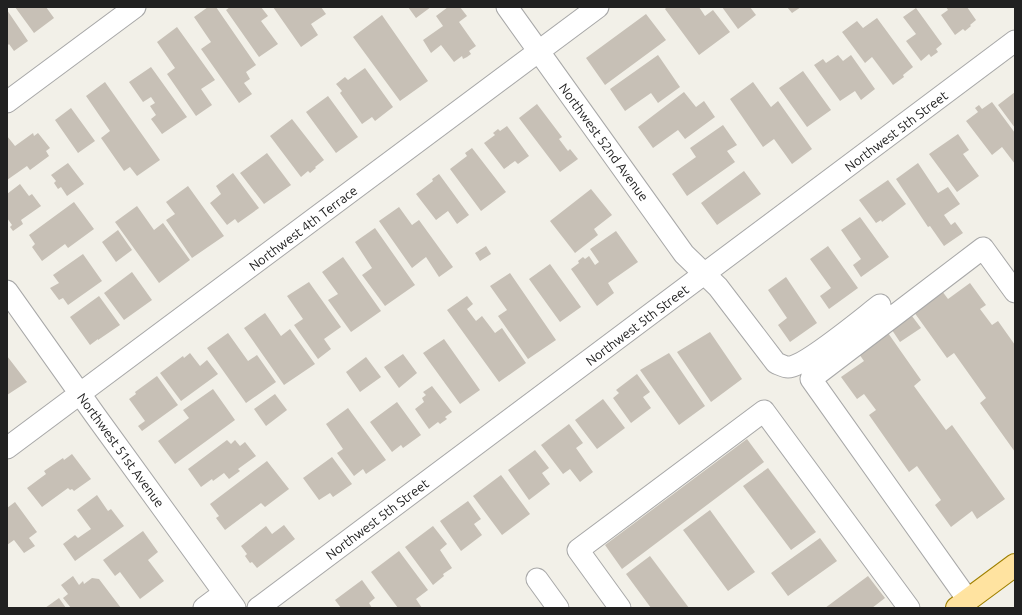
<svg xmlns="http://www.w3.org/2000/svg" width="1022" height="615" font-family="Ubuntu,sans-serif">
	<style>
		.building { fill: #c7c0b6 }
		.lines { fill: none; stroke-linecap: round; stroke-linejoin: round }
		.minor-casing { stroke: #a8a8a8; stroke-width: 23 }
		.major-casing { stroke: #9f8000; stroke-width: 24 }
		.minor { stroke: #fff; stroke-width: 21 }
		.major { stroke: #ffe3a0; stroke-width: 22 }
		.labels { text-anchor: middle; stroke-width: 3; stroke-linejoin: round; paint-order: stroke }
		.street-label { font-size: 13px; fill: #212121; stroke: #fff }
	</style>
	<rect width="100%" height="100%" fill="#f2f0e8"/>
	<path class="building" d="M15,7H46L54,18L34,33Z
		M208,7H216L256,65L246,72L250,79L244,83L252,94L239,103L201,49L211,42L194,17Z
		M230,7H261L268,16L261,21L278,44L259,57L226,10Z
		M273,7H321L326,14L311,24L318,35L301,47Z
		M408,7H431L416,18Z
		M448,7H460L467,16L459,22L476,46L469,51L471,54L467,57L463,59L462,56L454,62L441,45L431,53L423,40L443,26L436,16Z
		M667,7H699L705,16L713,10L730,32L699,55L665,9Z
		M722,7H750L756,15L738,29Z
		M787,7H801L792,13Z
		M946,7H967L976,20L970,25L971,26L965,31L963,29L955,35L941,15L948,10Z
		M916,8L942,44L936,49L938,52L931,57L929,54L921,61L906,41L916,34L903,17Z
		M7,10L28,41L14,51L9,44L7,46Z
		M646,14L666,40L605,85L586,58Z
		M382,15L428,81L400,101L353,37Z
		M877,18L913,67L903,75L904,77L893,85L872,57L865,63L842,32L857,21L863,28Z
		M177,27L215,80L201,89L212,105L196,116L167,74L175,68L157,42Z
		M658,55L680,87L658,103L651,93L625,111L610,89Z
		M838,55L843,61L851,55L875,89L861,100L855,91L840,101L814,65L823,59L826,63Z
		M151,67L187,117L162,134L151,119L156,115L150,106L155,103L151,97L143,102L129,82Z
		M365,68L393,107L375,121L372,117L362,124L340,93L342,91L336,84L345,77L348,80Z
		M803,71L831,110L807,127L779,88Z
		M105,82L160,160L137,176L130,167L124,171L101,138L110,131L86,96Z
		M753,82L771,107L778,101L812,149L792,164L774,139L763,147L730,99Z
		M684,92L696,107L704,101L715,117L685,139L678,130L653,148L638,127Z
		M1015,92V128L998,105Z
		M328,96L358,137L336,153L306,112Z
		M992,102L1015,133V164L1002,147L992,155L966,121L978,112L975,108L979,105L982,109Z
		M537,104L562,137L559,139L568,151L570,149L578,159L560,172L519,118Z
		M71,108L95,141L78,153L55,120Z
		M292,119L324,160L315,167L316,168L310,173L308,171L301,177L270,136Z
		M723,125L737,145L727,151L735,162L687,196L672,174L696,157L690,148Z
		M507,126L529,156L518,164L515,161L504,169L484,143L495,135L493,133L498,129L500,131Z
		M33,133L34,136L38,133L50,148L46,151L49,156L30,170L27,166L7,180V136L15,146Z
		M958,134L969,150L963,154L979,176L957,192L929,154Z
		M472,148L506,192L481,211L450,169L467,156L465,153Z
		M267,153L291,185L264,204L240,173Z
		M68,163L84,184L67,196L61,187L58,189L54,183L56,181L51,175Z
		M918,163L938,193L948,187L960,204L944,215L951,225L955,222L963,233L944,246L930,226L928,227L896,179Z
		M744,171L761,194L717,225L701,203Z
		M233,173L259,208L238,223L235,219L227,225L210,203L221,194L216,186Z
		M439,174L469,215L457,224L448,211L436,220L416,194L433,181L432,179Z
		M888,180L906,204L882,222L881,220L876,223L859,200Z
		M20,184L29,196L32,194L41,206L21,220L23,224L13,231L10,227L12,225L7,218V194Z
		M188,186L224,236L192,258L166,220L175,214L166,202Z
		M591,189L612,215L594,229L598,235L575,253L550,221Z
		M74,202L94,229L68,248L65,244L42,261L32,247L35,244L29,235Z
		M137,206L154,230L163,223L190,260L159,283L115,222Z
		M399,207L412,225L419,220L453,267L439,277L426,257L412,268L379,221Z
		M860,217L889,257L861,277L853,265L861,259L841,230Z
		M375,228L415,285L385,306L362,275L372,268L355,242Z
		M118,230L132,250L116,262L102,242Z
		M616,231L638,262L608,283L614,293L597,306L571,269L579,263L578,261L583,257L585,259L589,256L595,265L599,262L590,249Z
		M486,246L491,254L480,261L475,253Z
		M828,246L858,288L829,309L820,296L831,288L810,259Z
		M83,254L102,281L68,305L63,298L59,300L50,288L59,283L53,275Z
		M343,257L381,311L351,332L328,300L338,294L322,272Z
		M550,264L581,307L560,322L529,279Z
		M132,272L152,300L124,320L104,293Z
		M510,273L556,340L528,359L498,316L507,310L490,286Z
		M786,277L817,323L790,342L778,325L787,318L768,290Z
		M309,282L341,327L324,339L331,349L318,359L294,325L303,319L287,296Z
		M970,283L986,305L980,309L992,325L998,321L1015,345V452L980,403L986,398L954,353L947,358L914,312L942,291L948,299Z
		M99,296L120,325L98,340V339L90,345L70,317Z
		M467,296L473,304L467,309L476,321L482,316L495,333L502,328L526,363L499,382L447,310Z
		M265,313L281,336L290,329L315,364L284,385L244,328Z
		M912,316L921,328L900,342L892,330Z
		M710,332L742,379L711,402L677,352Z
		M228,333L248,361L257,355L276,382L246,403L207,348Z
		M888,333L921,380L914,386L946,430L952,425L1005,499L977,519L972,511L951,527L935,505L941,500L917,466L909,472L869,415L876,410L864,394L857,399L841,377L864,361L859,354Z
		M444,339L480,390L460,404L423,353Z
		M190,353L200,366L207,360L218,374L181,401L160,373L183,356L184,358Z
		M669,353L705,406L679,425L640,370Z
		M403,354L417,373L399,388L384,367Z
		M7,356L27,382L7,395Z
		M366,357L381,377L360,392L346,372Z
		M637,374L650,392L643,397L651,408L631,423L613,398L619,393L616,390Z
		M157,376L178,405L142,431L138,426L145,421L129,399L136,394L135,392Z
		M432,386L452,412L445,417L447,419L440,424L438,422L429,429L415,409L424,402L422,398L426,395L423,392Z
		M213,389L235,420L175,464L158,441L189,418L183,410Z
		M275,394L287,410L266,426L254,409Z
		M603,399L625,428L597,449L575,420Z
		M397,402L421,435L403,448L401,445L392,452L370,422Z
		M348,408L386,460L366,474L363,469L354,476L337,453L343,449L326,424Z
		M569,424L583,443L576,448L593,472L580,482L570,469L563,474L541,445Z
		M747,439L764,462L622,569L605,545Z
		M227,440L231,444L235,440L240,446L245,442L256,456L238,469L240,471L229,479L224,473L213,481L212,479L201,487L188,469Z
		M535,450L549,468L542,473L550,484L529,500L508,470Z
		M72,454L91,479L74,491L72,489L70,490L68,488L42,507L27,488L46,474L44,471L63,458L64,460Z
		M332,457L352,484L333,497L330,493L319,500L303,478Z
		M267,461L289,489L265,507L261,503L225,530L216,518L219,516L210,504Z
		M768,468L816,532L791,550L743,486Z
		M501,475L530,514L502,535L473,496Z
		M97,495L108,511L111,509L124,526L75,561L63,544L75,535L78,538L91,529L77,510Z
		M468,501L481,519L474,524L482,535L461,551L440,521Z
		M15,502L37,532L29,538L35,546L24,553L14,540L7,545V508Z
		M710,510L755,572L728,591L683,530Z
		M284,525L295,539L257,568L252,562L250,563L245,556L247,554L241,546L266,526L272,534Z
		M433,526L447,544L440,550L452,568L443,574L444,576L433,585L405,547Z
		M143,531L158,552L148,560L164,581L140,599L120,572L115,576L103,560Z
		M820,538L837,561L788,596L771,573Z
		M399,551L428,590L416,599L422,608H398L371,572Z
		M650,556L689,608H651L626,574Z
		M73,576L79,585L83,581L84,584L92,578L99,579L121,608H71L63,598L68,594L61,585Z
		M868,576L885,598L872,608H825Z
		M362,580L375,598L369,603L372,608H341L335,600Z
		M59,598L66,608H45Z"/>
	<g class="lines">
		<g class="minor-casing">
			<path id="minor" d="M507,7L684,254L718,287L776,363C779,364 784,367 788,367C805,367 864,317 880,305
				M7,102L135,7
				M7,291L95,415L235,608
				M7,448L598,7
				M537,579L558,608
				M968,600L811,379L983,248L1015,292
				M204,608L224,593
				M258,608L1015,41
				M620,608L578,550L764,411L909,608"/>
		</g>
		<g class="major-casing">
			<path id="major" d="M957,608L1015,565"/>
		</g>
		<use href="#minor" class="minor"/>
		<use href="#major" class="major"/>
	</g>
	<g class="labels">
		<g class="street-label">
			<text transform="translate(896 131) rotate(-37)" y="5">Northwest 5th Street</text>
			<text transform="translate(604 142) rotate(54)" y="5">Northwest 52nd Avenue</text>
			<text transform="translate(303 228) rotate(-37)" y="5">Northwest 4th Terrace</text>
			<text transform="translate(637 325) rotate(-37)" y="5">Northwest 5th Street</text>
			<text transform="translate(121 450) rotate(54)" y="5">Northwest 51st Avenue</text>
			<text transform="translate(377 519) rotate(-37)" y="5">Northwest 5th Street</text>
		</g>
	</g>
	<rect width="1022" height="615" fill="none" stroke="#212121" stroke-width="16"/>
</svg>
